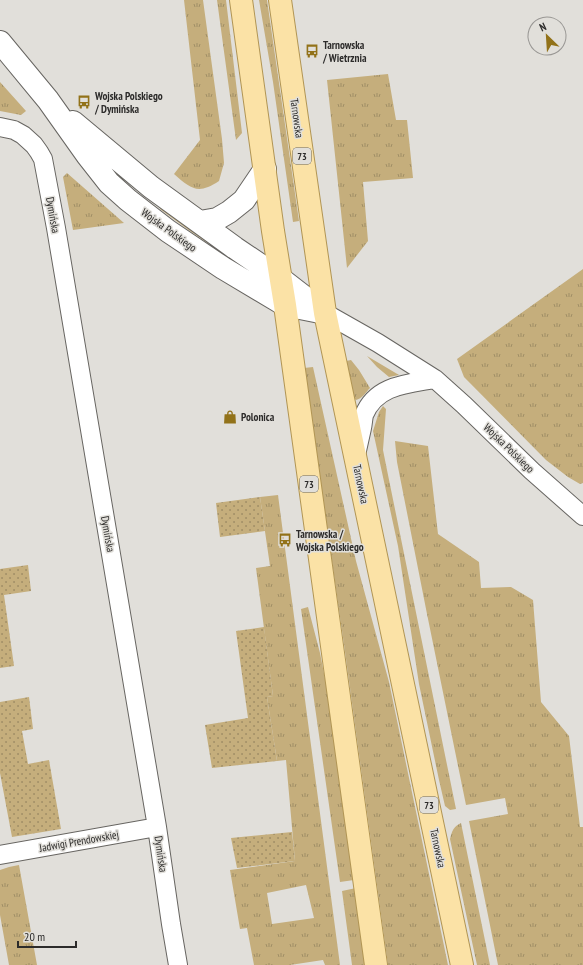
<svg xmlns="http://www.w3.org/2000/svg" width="583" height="965" font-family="'PT Sans Narrow',sans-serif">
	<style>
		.grass { fill: url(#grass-tufts); fill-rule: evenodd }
		.park { fill: url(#park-dots) }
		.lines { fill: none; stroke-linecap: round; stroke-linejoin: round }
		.minor-casing { stroke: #676561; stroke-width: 20 }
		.tertiary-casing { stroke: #676561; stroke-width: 24 }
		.primary-casing { stroke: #b19554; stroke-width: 24 }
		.minor { stroke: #fff; stroke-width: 18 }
		.tertiary { stroke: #fff; stroke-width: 22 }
		.primary { stroke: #fbe2a6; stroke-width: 22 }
		.labels { text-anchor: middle; stroke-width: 3; stroke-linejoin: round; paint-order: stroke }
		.shield { fill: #e1dfda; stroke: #62615f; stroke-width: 1 }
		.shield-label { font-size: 10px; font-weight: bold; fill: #2c2b2a }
		.poi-label { font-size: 11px; font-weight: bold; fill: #2c2b2a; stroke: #e1dfda; text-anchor: start }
		.street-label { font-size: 11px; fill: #2c2b2a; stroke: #e1dfda }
	</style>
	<defs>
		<pattern id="grass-tufts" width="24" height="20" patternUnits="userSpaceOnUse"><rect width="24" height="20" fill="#c5ae7c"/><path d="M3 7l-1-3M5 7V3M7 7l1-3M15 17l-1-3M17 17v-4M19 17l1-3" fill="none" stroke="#a08e66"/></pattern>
		<pattern id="park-dots" width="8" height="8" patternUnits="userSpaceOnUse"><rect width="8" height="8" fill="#c5ae7c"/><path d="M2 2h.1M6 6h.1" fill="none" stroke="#a08e66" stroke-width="1.8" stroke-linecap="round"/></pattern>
	</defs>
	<rect width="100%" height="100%" fill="#e1dfda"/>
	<path class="grass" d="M184,0H203L222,139L224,163L219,181C198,195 191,189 174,174L200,140Z
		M217,0H226L242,133L236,140Z
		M259,0H267L299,221L293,222L273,82Z
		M388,74L396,120H407L413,178L363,182L368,241L347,268L327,80Z
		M0,82L26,111L21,115L0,111Z
		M67,173L124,223L73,230L63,177Z
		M160,206L227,249L224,254L190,231L160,209Z
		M583,269V483L580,484L568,477L546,460L464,377L457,359Z
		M367,356L399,375L389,377L377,367Z
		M351,360L359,370L370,388C366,392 362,399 356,400L354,398L346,361Z
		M313,367L356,561L389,682L448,965H388L344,644L304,368Z
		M383,406L386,409L383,450L387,470L456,809L450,810L445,806L439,780L419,684L398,546L373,431L379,412Z
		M395,441L428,446L438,534L479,562L481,588L511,587L533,600L541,702L569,736L580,827H583V965H498L469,821L508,814L505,798L466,805L427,614L397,462Z
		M278,495L340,965H325L323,960L290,965H254L247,928L240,929L230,870L295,861L286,760L277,761L267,697L273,696L256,568L270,566L260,497ZM306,885L314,918L272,924L267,893Z
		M308,607L320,653L326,684L354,880L340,882L301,609Z
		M461,823L490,965H477L450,839C452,831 453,827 461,823Z
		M19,865L37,965H9L0,915V870L9,867Z
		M356,888L366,965H352L342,891Z"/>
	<path class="park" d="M260,497L265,531L220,537L216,503Z
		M28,565L31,591L4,595L14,666L0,668V569Z
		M264,627L273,696L267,697L277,761L212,768L205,725L248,718L236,631Z
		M29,697L33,729L22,731L28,764L49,760L61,829L12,837L0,773V702Z
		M292,832L295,861L237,868L231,838Z"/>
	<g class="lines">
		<g class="minor-casing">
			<path id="minor" d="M0,127L14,130L23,135L34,145L39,152L43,159L56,228L157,827L171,924L178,965
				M325,313L378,343L435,379L464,405L532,471L583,516
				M356,455C358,446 360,437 362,428C363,424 363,419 364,415C376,385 407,384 435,379
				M0,855L157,827"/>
		</g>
		<g class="tertiary-casing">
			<path id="tertiary" d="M0,42L48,100L87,155L109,183L128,200L168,231L223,268L285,305L325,313
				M73,122L151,187L235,248L281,279L321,310
				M200,222L217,219L229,212L244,200L265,169"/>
		</g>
		<g class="primary-casing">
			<path id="primary" d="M241,0L273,231L285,305L376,965
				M280,0L325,313L462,965"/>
		</g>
		<use href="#minor" class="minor"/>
		<use href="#tertiary" class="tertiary"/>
		<use href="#primary" class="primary"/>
	</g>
	<defs>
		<g id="bus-bare" transform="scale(1.08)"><path d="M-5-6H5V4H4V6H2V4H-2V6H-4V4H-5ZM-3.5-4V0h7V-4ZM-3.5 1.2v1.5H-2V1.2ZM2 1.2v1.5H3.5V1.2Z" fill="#927219" stroke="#e1dfda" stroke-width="2.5" paint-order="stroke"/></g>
		<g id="shop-bare" transform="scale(1.08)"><path d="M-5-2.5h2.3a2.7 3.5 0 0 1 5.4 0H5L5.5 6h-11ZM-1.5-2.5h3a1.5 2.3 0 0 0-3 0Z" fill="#927219" stroke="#e1dfda" stroke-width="2.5" paint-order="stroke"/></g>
	</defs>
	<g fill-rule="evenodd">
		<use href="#bus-bare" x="312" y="51"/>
		<use href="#bus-bare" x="84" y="102"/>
		<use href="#shop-bare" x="230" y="417"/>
		<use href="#bus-bare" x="285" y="540"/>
	</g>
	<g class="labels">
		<g class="shield">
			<rect x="293" y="148" width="18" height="16" rx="3"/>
			<rect x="300" y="476" width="18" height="16" rx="3"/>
			<rect x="420" y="797" width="18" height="16" rx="3"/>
		</g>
		<g class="shield-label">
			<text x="302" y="160">73</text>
			<text x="309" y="488">73</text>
			<text x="429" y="809">73</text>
		</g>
		<g class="poi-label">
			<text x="323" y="49">Tarnowska<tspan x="323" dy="13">/ Wietrznia</tspan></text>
			<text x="95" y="100">Wojska Polskiego<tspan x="95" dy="13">/ Dymińska</tspan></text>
			<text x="241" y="421">Polonica</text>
			<text x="296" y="538">Tarnowska /<tspan x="296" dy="13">Wojska Polskiego</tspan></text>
		</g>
		<g class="street-label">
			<text transform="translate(297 118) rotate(82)" y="4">Tarnowska</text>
			<text transform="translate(53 215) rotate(80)" y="4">Dymińska</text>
			<text transform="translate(169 230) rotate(36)" y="4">Wojska Polskiego</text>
			<text transform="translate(509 448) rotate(44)" y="4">Wojska Polskiego</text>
			<text transform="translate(361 484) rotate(78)" y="4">Tarnowska</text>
			<text transform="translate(108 534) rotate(80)" y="4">Dymińska</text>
			<text transform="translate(79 841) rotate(-10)" y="4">Jadwigi Prendowskiej</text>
			<text transform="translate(438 848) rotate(78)" y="4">Tarnowska</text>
			<text transform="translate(161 854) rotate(82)" y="4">Dymińska</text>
		</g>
	</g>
	<g transform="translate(547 36) rotate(335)"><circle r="19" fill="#e1dfda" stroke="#999794"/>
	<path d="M0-3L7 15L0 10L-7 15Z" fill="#927219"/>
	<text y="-6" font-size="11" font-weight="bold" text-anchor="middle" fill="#2c2b2a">N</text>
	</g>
	<path d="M18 941v6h58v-6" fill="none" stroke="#2c2b2a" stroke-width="2"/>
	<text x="24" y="941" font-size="12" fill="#2c2b2a" stroke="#e1dfda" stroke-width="3" paint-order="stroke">20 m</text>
</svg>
